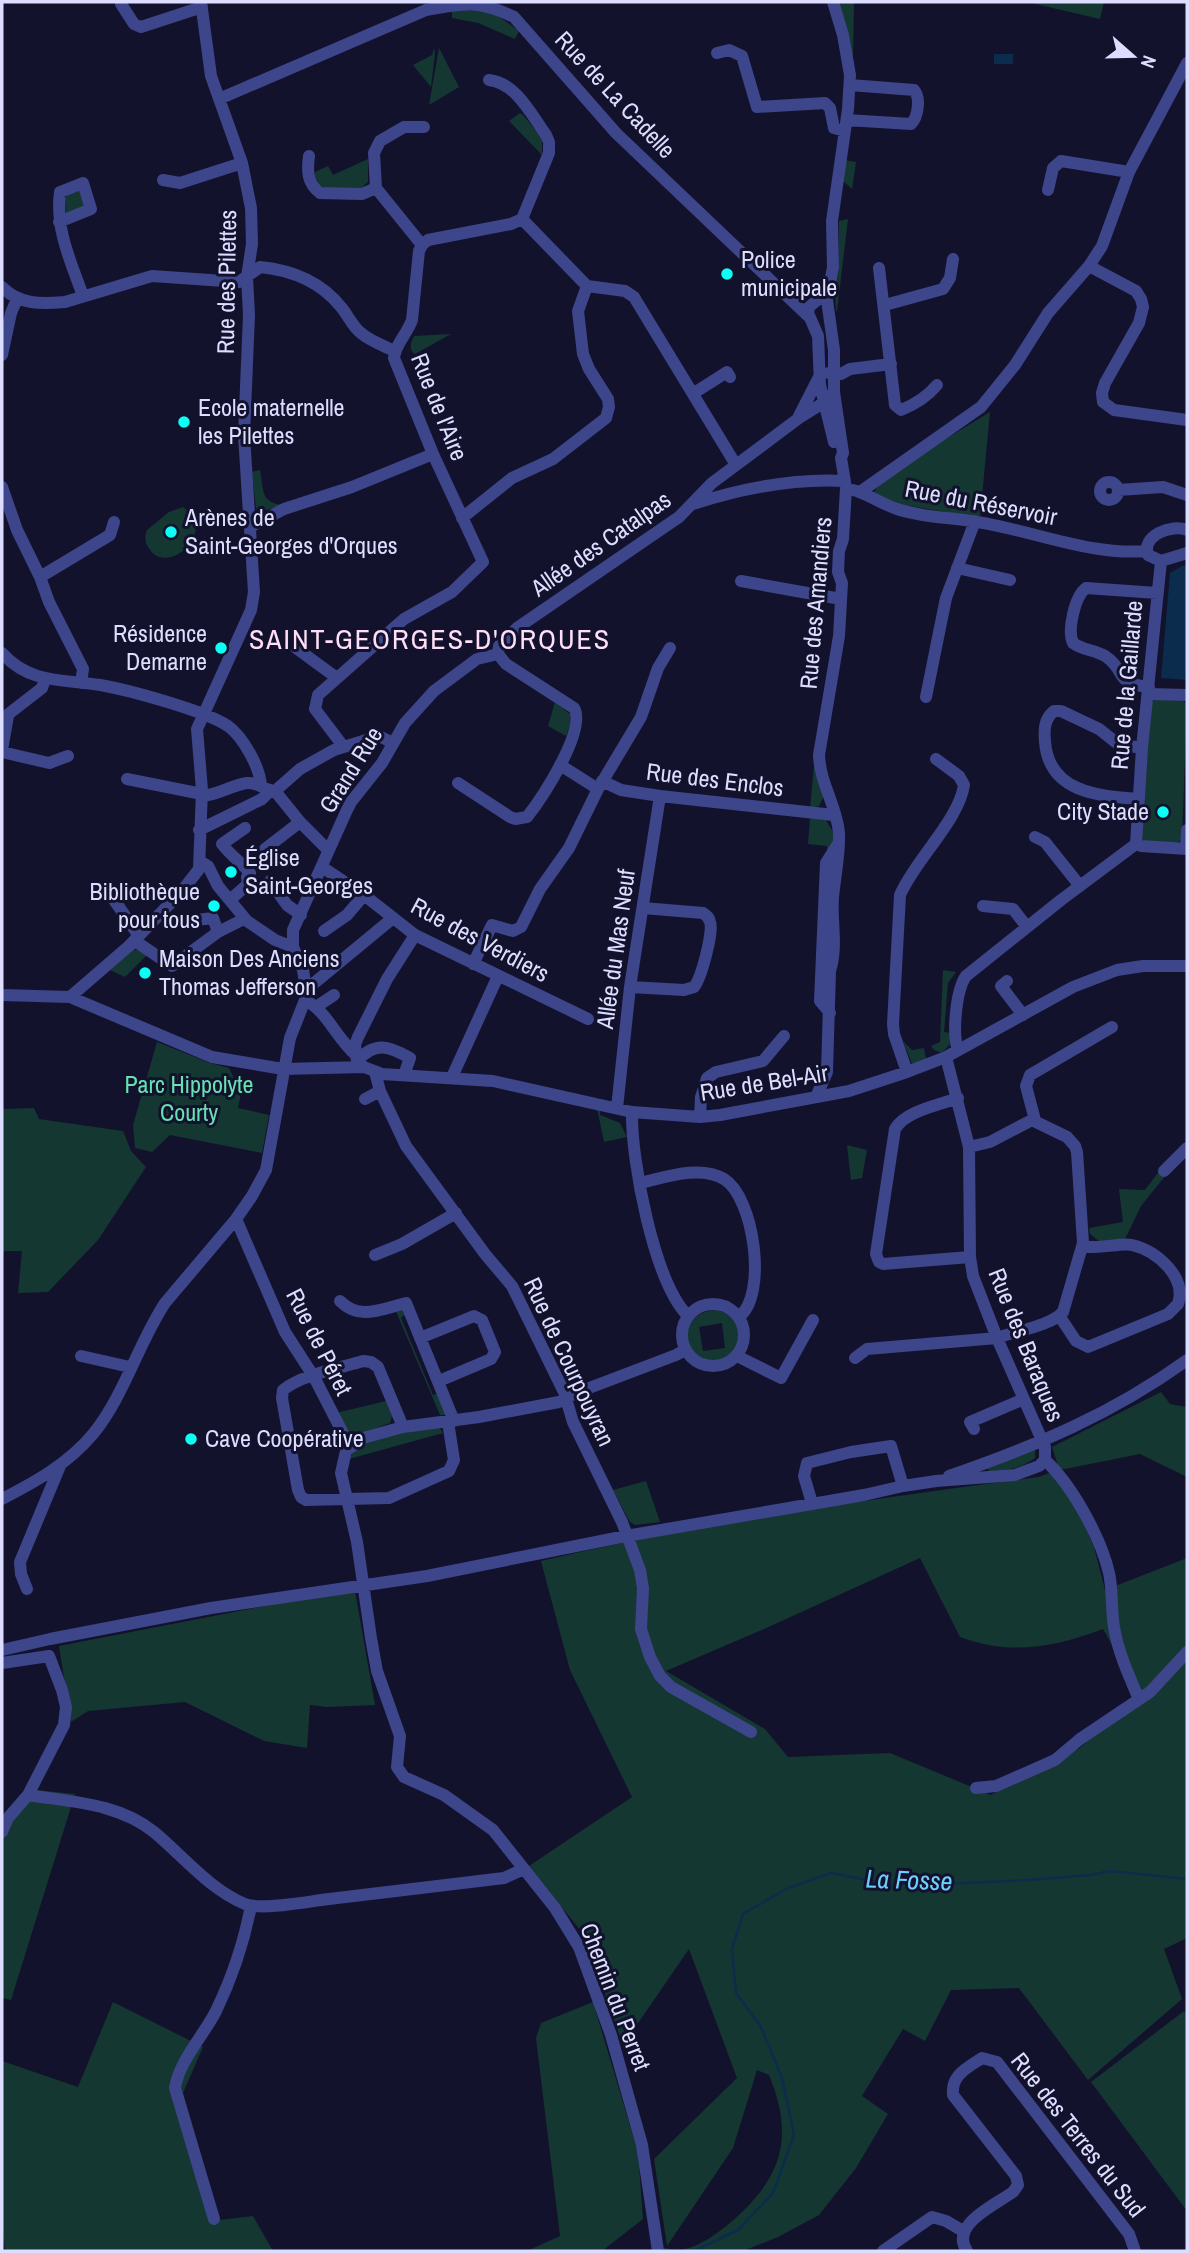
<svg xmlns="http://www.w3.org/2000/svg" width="1189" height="2253" font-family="'Archivo Narrow',sans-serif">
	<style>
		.green { fill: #153731; fill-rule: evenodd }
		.water { fill: #0b2c4c }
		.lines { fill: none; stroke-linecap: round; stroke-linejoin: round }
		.stream { stroke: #0b2c4c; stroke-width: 2.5 }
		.minor { stroke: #3d458b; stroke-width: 12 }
		.poi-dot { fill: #0afff5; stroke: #13122d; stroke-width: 2.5 }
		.labels { text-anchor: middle; stroke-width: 6; stroke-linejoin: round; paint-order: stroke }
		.street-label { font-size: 24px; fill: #dddeff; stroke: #13122d }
		.poi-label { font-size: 24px; fill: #dddeff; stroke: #13122d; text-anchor: start }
		.park-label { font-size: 24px; fill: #67e1b2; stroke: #13122d }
		.water-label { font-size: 26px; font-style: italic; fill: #6ccfff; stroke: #13122d }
		.quarter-label { font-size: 28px; letter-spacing: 2px; fill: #ffdff8; stroke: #13122d }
	</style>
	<rect width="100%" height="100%" fill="#13122d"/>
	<path class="green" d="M838,2H854L853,60Z
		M1027,2H1104L1100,19Z
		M456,9L494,13L519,31L515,39L478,23L452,18V10Z
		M434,48L435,53L431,87L413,65L432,55Z
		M439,48L459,87L429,105Z
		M520,113L523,115L542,138V155L509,121Z
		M368,159V182L361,188H325L320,185L314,175L315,172L328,166L333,175Z
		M845,160L856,162L852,189L842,180Z
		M78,187L87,206L66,216L65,199L68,191Z
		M848,219L837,311H836L835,295L839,266V221Z
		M451,334L415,354C408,350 411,342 414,336Z
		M990,412L980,518L899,504L874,493L877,487L934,446Z
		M260,470C264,490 260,502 282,505L263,511L256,508L252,472Z
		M183,507C219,533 168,574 151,551C145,544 144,538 147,530L169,512Z
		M1160,699L1183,701L1187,704L1182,839L1176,844L1145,843L1141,837L1150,707L1153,701Z
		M555,702L570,714L571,724L566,736L548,726Z
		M816,744L824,796L819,806L810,808Z
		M810,818L826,820L836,837L827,853V846L808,844Z
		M132,950H139L147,955L125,977L110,970Z
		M943,970L956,972L948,983L944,1032L951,1033L950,1044L942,1053L934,1050L931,1046L940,1042Z
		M903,1041L912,1050L924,1048L926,1059L912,1064Z
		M157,1042L210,1063L229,1068L241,1093L238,1108L269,1115L262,1153L170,1135L152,1152L135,1148L133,1125Z
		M34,1108L39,1119L123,1131L131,1151L146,1167L98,1240L48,1292L18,1293L22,1251H2V1109Z
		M597,1108L600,1109V1115L620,1123L627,1137L604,1142Z
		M847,1145L867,1150L862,1178L851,1180Z
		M1160,1170L1166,1175L1141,1206L1125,1239L1100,1242L1090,1234L1089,1228L1123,1222L1119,1189L1145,1190Z
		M395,1309L403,1310L406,1313L401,1318L433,1395L439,1393L447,1415H440Z
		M715,1310C751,1316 744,1362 709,1362L691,1351C682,1330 691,1312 715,1310ZM722,1323L725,1348L703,1351L699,1327Z
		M1161,1392L1170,1404L1187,1407V1477L1140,1454L1060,1470L1094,1547L1105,1590L1187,1558V1938L1164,1949L1182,1999L1088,2080L1019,1988L951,1990L925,2041L903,2029L862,2096L888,2114L856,2168L819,2215L778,2237L743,2251H663L664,2248C670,2249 679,2251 685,2249C702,2245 718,2233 731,2222C782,2178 795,2138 769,2075L757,2070L733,2148L667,2246L654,2159L737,2078L689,1949L623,2045L584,1935L529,1866L632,1797L570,1670L541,1561C705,1522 873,1499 1039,1477L1059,1469L1052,1447ZM920,1558L960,1637C1010,1656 1055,1647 1103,1629L1112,1645L1132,1699L1080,1748L991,1795L890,1753L788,1757L765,1729L666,1671L764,1629Z
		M386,1401L392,1416L390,1423L351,1437L336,1413Z
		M439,1427L443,1433L349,1459L359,1445L410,1431Z
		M1035,1450V1458C1020,1469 1007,1470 989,1471L987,1467Z
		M646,1481L660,1522L635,1525L630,1522L613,1490Z
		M355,1591L375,1705L327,1707L310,1705L307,1748L264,1741L185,1702L88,1711L71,1722L59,1646L291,1601Z
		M36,1790L75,1794L11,2000L2,1998V1816Z
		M113,2002L203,2047L183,2093L219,2220L253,2216L273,2251H5L2,2220V2061L78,2087Z
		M593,2002L638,2152L643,2219L602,2251H527L560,2236L536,2038L541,2023Z
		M1184,2011L1187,2015V2211L1091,2082Z"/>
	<path class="water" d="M994,54H1013V64H994Z
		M1187,565V680L1161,678L1170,573L1182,566Z"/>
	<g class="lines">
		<path class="stream" d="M694,2251L738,2230L773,2193L794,2135L782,2078L760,2025L736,1993L732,1949L743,1914L788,1888L831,1873L887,1884L968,1883L1028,1880L1091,1875L1110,1871L1187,1879"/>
		<path class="minor" d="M121,4L134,24L141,27L202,7
			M717,53L729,50L742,56L757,107L825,103L830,108L834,128L845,131
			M489,80C516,83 531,114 546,135L549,142V153L522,219L587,286L625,291L634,297L736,465
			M219,99L426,10C464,3 479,0 514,17L616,133L808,316
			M847,120L911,124C918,117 921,98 914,90L850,85
			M309,156C307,171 307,183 320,193L362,194L376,188
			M163,180L180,183L242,163
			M1048,190L1053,168L1061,161L1129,172
			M59,222L91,209L83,183L60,192C55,229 71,262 83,296
			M422,245L376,188L374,153L380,141L404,127H424
			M1089,266L1136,291L1141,299L1143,307L1139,323L1105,383L1102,393L1103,402L1114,410L1187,420
			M879,268L895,405L901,410C916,404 927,397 937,385
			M2,287C20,305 41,304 65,302L152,276L239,282L260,267C291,270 321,282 341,307C348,315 352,326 361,333C370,341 383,345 394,351
			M826,287L821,297L809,307L808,313L818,336L820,385L834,442
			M885,305L943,289L950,278L953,259
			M2,355L11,313L17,299
			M829,373L841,374L850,369L891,364
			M694,393L727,372L730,377
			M799,416L819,377
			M1100 491a9 9 0 1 1 18 0a9 9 0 1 1-18 0Z
			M2,487L17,530L40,577L49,602L83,669L81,683
			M853,490C868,494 882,504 897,509C924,518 950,517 977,522C1031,530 1091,556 1146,551
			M1118,490L1163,487L1187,495
			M860,492L981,407L1015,365L1048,313L1089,266L1102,246L1129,172L1187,63
			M693,504C743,488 793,478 845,481
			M462,518L512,478L553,459L606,418L609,407L608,399L589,369L583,354L578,311L587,286
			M250,527L284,509L352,487L433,454
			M1187,530C1172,524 1141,535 1148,555L1161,561L1187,553
			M957,568L1010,580
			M40,577L110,535L114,522
			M741,581L841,599
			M296,648L337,678
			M2,653C30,684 62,679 100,685C129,690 206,711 228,726C243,737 260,767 261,786
			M498,654L499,646L517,628L679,517L712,483L799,418L820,405L834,392
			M1149,687C1112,683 1128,671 1105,656C1095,650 1082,650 1073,643C1067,630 1075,596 1086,588L1157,593
			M1149,694L1187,695
			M926,697L946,598L975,521
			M2,719L42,688L45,679
			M343,746L315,709L318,695L404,619L452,592L483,562L433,454L394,358C395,345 407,334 412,320L419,251L422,245L428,240L511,224L522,219
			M2,750L8,716
			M2,752L49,763L68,756
			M560,765L598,789
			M127,779L202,794
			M602,781L621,790L660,796L834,815
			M458,783L510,817L515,819L527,817C542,798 587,730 574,708L506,664L498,654
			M275,791L300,769L334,750L379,736L393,743
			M201,796C217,796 231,785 247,783C258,782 264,790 275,791L300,822L328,850
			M1139,799C1097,796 1049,792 1045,742C1044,730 1044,719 1054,711H1061L1099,729L1118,744L1142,748
			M199,830L262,799L270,791
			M1035,837L1045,842L1080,886
			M1136,844L1142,748L1161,561
			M1136,844L1141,846L1187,849
			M1186,849L1187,830
			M272,859L265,849L300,822
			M200,861L208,866L218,886L247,921L275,940L293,947
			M322,867L364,895L415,935L588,1019
			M270,881L287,905L301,915
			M110,894L139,936
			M230,900L248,884L247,877L250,873C241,862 231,856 222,844L245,828
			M983,906L1013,909L1027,927
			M189,921L213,918L218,932
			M324,931L347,915L364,895
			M135,941L172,966L218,932L244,919
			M473,964L492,925L513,931L521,927L540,889L569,848L598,789L641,717L658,668L670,648
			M1007,981L1001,986L1023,1015
			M630,987L684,990L694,987C701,979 714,931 710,922C709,917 707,916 703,913L643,908
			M307,989L393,918
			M2,995L70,997L212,1057L283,1069L364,1067L382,1074L493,1081L632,1112L700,1117L720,1115L849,1091L907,1072L946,1057L1073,987L1117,970L1143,966H1187
			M70,997L129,946L182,891L199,869L202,790L197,729L242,630L251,610L254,592L244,435L249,315L247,277L252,244L251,208L242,163L211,76L201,2
			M306,1001C325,1009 338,1040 355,1054
			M316,1007L334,995
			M830,1013L820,1001L826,863L838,844
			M958,1050C952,1034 956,990 966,976L1061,900L1136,844
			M357,1061C375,1041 389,1046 410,1058L404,1075
			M364,1067L357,1061L355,1045L358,1037L387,979L415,935
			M375,1072L380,1091L406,1146L485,1254L512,1286L564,1392L573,1422L622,1522L640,1570L643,1588L641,1629L650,1657L660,1676L671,1687L751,1732
			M907,1072L894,1034L893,1024L900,895C915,860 959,820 964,785L959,776L936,759
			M452,1077L498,976
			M816,1097L827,1072L830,971C838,946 831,922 833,897C835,876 840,854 839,833C837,806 820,784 819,755L839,636L842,583L838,572L839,551L843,539L846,488L841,458L843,453L834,392V350L827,300L833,267L832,221L848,109L850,75L843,35L833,2
			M958,1098C939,1105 905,1111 895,1129L876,1254L879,1262L883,1264L970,1257
			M365,1099L380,1091
			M617,1108L630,987L660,796
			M632,1112C631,1160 654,1282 688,1316
			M700,1117L701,1097L707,1078L716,1072L763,1061L784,1036
			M1035,1120L1026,1086L1030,1075L1112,1027
			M1164,1171L1187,1148
			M640,1183C666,1177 700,1165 724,1179C754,1197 768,1295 739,1317
			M236,1219L285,1332L314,1377L350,1447
			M375,1255L402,1244L456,1213
			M340,1301C360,1321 381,1309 406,1303L454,1421
			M682 1335a31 31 0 1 1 62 0a31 31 0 1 1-62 0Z
			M1060,1317L1076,1341L1088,1347L1168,1314L1178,1304C1187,1277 1157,1251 1132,1245C1120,1242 1100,1250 1082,1246
			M420,1338L474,1316L482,1320L495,1352L491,1359L439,1381
			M81,1356L130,1367
			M737,1356L781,1378L813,1320
			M855,1358L867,1349L997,1338C1015,1331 1051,1326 1063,1312L1083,1243L1077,1152L1075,1146L1067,1137L1032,1120L990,1142L969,1147
			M403,1427L378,1367L371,1362L363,1361C340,1368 301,1375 283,1390L282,1398L298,1490L301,1497L306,1500L389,1498L449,1471L454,1460L448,1422
			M974,1429L970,1422L1024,1399
			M1045,1460C1072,1485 1101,1538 1109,1573C1113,1591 1111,1609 1114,1627C1118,1652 1129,1676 1139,1699
			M949,1476C1036,1446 1112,1414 1187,1360
			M2,1499C35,1482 68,1464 93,1434C124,1396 138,1344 165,1303L236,1219L252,1196L266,1170L290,1038L307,995L303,970L293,947V930L346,812L351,802L382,763L405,723L434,691L477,659L498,654
			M812,1503L804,1476L807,1463L851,1452L891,1446L903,1486
			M27,1589L21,1574L20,1562L60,1466
			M2,1650L50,1639L211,1608L427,1576L626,1536L864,1495L903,1486L936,1481L1015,1475L1039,1466L1045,1460V1447L997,1338L973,1276L970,1257L969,1147L946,1057
			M2,1663L49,1656L62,1690L66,1707L64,1725L28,1795L8,1818L2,1832
			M976,1788L996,1786L1055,1760L1080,1739L1150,1692L1187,1652
			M28,1795C71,1802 118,1803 154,1832C183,1856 209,1889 245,1904C261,1911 311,1901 329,1899C388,1892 446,1885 504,1878L524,1869
			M214,2219L175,2088C179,2061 204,2035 216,2011C232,1978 244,1942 251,1906
			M658,2251L642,2145L611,2035L579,1947L555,1908L493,1830L444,1795L404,1777L397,1767L400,1736L377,1671L371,1638L357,1542L341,1473L346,1451L363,1438L403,1427L479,1417L559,1402L576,1393L676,1355L685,1350
			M883,2251L932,2217L946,2221L963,2231
			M967,2251C949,2225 995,2205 1013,2192L1018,2185L1016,2176L953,2095C951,2075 967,2068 982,2058L997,2062L1129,2234L1135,2251"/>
	</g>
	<g class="poi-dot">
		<circle cx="727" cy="274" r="7"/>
		<circle cx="184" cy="422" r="7"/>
		<circle cx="171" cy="532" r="7"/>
		<circle cx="221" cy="648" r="7"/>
		<circle cx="1163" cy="812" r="7"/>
		<circle cx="231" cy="872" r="7"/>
		<circle cx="214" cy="906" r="7"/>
		<circle cx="145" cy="973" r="7"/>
		<circle cx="191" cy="1439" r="7"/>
	</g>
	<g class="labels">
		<g class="street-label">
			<text transform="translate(615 95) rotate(47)" y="8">Rue de La Cadelle</text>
			<text transform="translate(227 282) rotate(-89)" y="8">Rue des Pilettes</text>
			<text transform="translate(439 407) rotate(68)" y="8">Rue de l'Aire</text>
			<text transform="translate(981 503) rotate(11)" y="8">Rue du Réservoir</text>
			<text transform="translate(601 544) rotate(-35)" y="8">Allée des Catalpas</text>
			<text transform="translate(816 603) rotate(-85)" y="8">Rue des Amandiers</text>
			<text transform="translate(1127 685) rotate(-85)" y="8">Rue de la Gaillarde</text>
			<text transform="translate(351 770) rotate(-58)" y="8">Grand Rue</text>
			<text transform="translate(715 780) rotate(7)" y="8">Rue des Enclos</text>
			<text transform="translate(480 940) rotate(28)" y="8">Rue des Verdiers</text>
			<text transform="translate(616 949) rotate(-82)" y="8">Allée du Mas Neuf</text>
			<text transform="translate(764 1083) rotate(-9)" y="8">Rue de Bel-Air</text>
			<text transform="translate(319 1342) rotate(63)" y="8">Rue de Péret</text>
			<text transform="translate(1026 1345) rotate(68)" y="8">Rue des Baraques</text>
			<text transform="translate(569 1362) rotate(65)" y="8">Rue de Courpouyran</text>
			<text transform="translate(615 1997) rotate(69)" y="8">Chemin du Perret</text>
			<text transform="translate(1078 2135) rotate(52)" y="8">Rue des Terres du Sud</text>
		</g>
		<g class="poi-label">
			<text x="741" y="268">Police<tspan x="741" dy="28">municipale</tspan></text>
			<text x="198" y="416">Ecole maternelle<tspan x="198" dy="28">les Pilettes</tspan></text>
			<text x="185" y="526">Arènes de<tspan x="185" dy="28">Saint-Georges d'Orques</tspan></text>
			<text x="207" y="642" text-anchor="end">Résidence<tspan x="207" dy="28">Demarne</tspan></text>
			<text x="1149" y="820" text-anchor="end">City Stade</text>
			<text x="245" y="866">Église<tspan x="245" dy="28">Saint-Georges</tspan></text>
			<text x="200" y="900" text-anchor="end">Bibliothèque<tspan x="200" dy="28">pour tous</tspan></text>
			<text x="159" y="967">Maison Des Anciens<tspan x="159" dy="28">Thomas Jefferson</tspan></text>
			<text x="205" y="1447">Cave Coopérative</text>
		</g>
		<g class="park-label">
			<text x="189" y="1093">Parc Hippolyte<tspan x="189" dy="28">Courty</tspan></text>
		</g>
		<g class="water-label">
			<text transform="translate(909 1880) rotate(2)" y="9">La Fosse</text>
		</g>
		<g class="quarter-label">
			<text x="430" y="649">SAINT-GEORGES-D'ORQUES</text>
		</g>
	</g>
	<rect width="1189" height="2253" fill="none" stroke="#dddeff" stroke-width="7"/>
	<g transform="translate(1133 56) rotate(110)" stroke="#13122d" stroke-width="5" paint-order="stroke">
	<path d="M0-5L12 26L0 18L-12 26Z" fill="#dddeff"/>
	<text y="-10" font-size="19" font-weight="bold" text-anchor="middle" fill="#dddeff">N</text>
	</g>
</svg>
